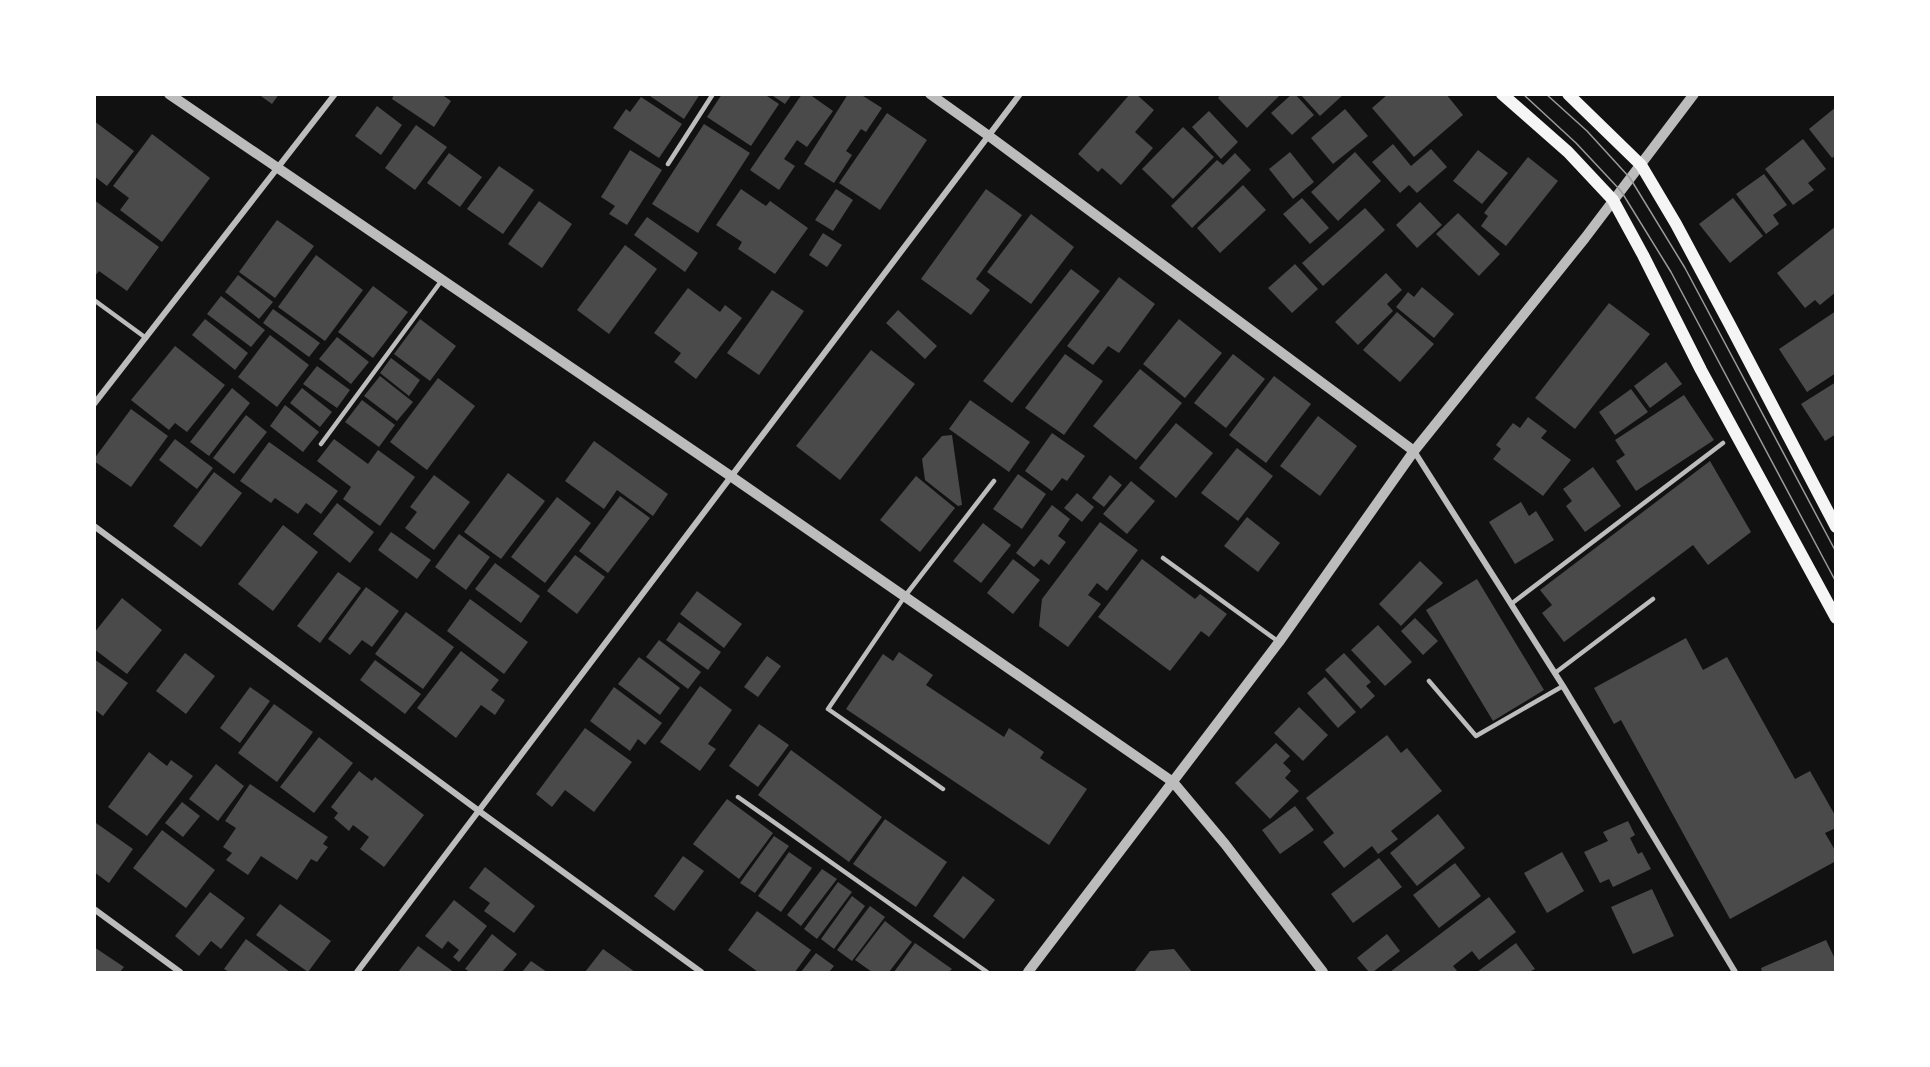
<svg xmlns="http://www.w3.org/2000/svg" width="1930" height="1067" font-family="'Open Sans',sans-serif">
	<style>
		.building { fill: #4a4a4a }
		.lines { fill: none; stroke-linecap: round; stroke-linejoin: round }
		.service { stroke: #bcbcbc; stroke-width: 4.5 }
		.minor { stroke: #bcbcbc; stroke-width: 6 }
		.tertiary { stroke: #bcbcbc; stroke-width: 10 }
		.secondary { stroke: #f5f5f5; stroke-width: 12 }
		.tram { stroke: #9a9a9a; stroke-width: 1.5 }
	</style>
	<rect width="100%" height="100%" fill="#111"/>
	<path class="building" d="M258,94H279L272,104Z
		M394,94H441L451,101L434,127L392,99Z
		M647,94H700L684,119Z
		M722,94H764L779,104L751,146L707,117Z
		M770,94H792L785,104Z
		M802,94H809L833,111L807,147L797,140L784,159L795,166L779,190L750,170Z
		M848,94H860L882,108L866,132L861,129L846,151L852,155L834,183L804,164Z
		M1130,94H1136L1154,110L1135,132L1153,148L1121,185L1102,168L1098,172L1078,154Z
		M1221,94H1281L1247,128L1218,98Z
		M1292,94H1295L1314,115L1292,135L1271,113Z
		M1300,94H1344L1320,116Z
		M1388,94H1446L1463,115L1414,157L1372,108Z
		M641,97L682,124L659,158L613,128L626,109L630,112Z
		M377,106L402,125L381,155L355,136Z
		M1836,107V155L1832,158L1809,129Z
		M1345,109L1368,136L1333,164L1311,138Z
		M1209,111L1238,142L1221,159L1192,127Z
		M887,113L927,140L880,210L839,183Z
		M94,121L134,151L107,186L94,176Z
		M704,124L750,153L698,233L652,204Z
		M416,125L447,147L415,190L385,168Z
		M1183,127L1214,157L1173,199L1142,169Z
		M152,134L210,178L162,242L120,210L129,198L113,186Z
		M1803,139L1826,169L1808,183L1814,190L1793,205L1765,169Z
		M1393,144L1411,166L1431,149L1447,167L1417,193L1409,185L1400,193L1372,162Z
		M630,150L662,170L627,225L609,214L615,206L601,197Z
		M1478,150L1508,173L1482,204L1453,181Z
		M1290,152L1314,182L1293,199L1269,169Z
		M1355,152L1381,181L1338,221L1311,192Z
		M449,153L482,177L460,207L427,183Z
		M1235,153L1251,170L1192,228L1171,206L1217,160L1223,165Z
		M1528,157L1558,181L1506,246L1481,226L1488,216L1484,213Z
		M499,166L534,190L503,234L467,209Z
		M1764,174L1787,205L1773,215L1779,224L1766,234L1736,194Z
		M1243,185L1266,210L1220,253L1197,228Z
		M741,189L766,206L770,201L808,228L775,274L738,249L742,242L716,225Z
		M836,189L853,200L833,231L815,220Z
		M986,189L1022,215L976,279L990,290L971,315L921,279Z
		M1302,198L1329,228L1310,244L1283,214Z
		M1733,198L1763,236L1730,263L1699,224Z
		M94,200L159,247L127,291L99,271L94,277Z
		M539,201L572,224L542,268L508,244Z
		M1420,202L1442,225L1417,248L1396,225Z
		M1365,208L1385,230L1323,286L1302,263Z
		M1458,213L1500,254L1479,276L1436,234Z
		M1031,214L1074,247L1031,304L987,272Z
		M647,217L698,253L685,272L634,235Z
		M277,220L314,246L275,298L239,272Z
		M1836,226V292L1820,305L1815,300L1805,308L1777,273Z
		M823,233L842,245L827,267L809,255Z
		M625,245L657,269L609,334L577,310Z
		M316,255L363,290L325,341L278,307Z
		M1295,264L1318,289L1292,313L1268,288Z
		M1071,269L1100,291L1012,403L983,381Z
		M1386,273L1402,290L1387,304L1393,311L1358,345L1335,322Z
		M238,275L273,302L259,319L225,292Z
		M1119,277L1155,304L1119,353L1108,346L1093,365L1067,346Z
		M373,286L408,312L373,358L338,332Z
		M1422,287L1454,314L1434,338L1396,307L1408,292L1414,297Z
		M688,288L720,312L725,305L742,318L696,379L674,362L681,353L654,333Z
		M772,290L804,311L759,375L727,353Z
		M221,296L265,330L251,347L207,314Z
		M1609,303L1650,334L1575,429L1535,398Z
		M273,309L320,343L309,357L263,323Z
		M898,310L937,346L925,359L886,323Z
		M1836,311V373L1807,392L1779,349Z
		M1397,312L1434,344L1400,382L1363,350Z
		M205,319L248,353L235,370L192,335Z
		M420,319L456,346L430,381L394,354Z
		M1179,319L1222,353L1185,398L1143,364Z
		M270,335L309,365L277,407L238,377Z
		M337,337L369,362L351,384L319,359Z
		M175,346L225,385L187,432L175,423L169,430L131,400Z
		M871,350L915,384L840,480L796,446Z
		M1065,354L1103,381L1064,435L1025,408Z
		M1233,354L1265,379L1226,428L1194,403Z
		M391,358L420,380L409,396L380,373Z
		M1666,362L1682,384L1650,408L1634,386Z
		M317,366L350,390L337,408L303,384Z
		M1140,369L1182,403L1136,460L1093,426Z
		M380,376L413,402L397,421L364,396Z
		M1274,376L1311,404L1266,463L1229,435Z
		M438,378L475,406L427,470L390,442Z
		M1836,382V434L1825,441L1801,404Z
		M232,388L250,403L209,456L190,442Z
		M302,388L332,412L320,427L290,403Z
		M1631,389L1648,412L1615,435L1599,412Z
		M1684,395L1714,440L1636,491L1616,461L1625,455L1615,440Z
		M362,400L395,425L379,447L345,422Z
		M970,400L1030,442L1009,472L949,429Z
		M285,405L319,432L303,452L270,426Z
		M131,409L168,436L131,487L94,461V459Z
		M246,415L267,432L234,474L213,458Z
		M1318,416L1357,446L1320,496L1280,466Z
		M1528,417L1547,431L1541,438L1571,460L1543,496L1493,459L1501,449L1496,445L1513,423L1520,428Z
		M1176,423L1213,453L1176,498L1139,468Z
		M1052,433L1085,456L1067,481L1062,478L1052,491L1025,471Z
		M952,435L962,505L958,506L925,480L922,459L942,436Z
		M175,439L213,468L197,489L159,460Z
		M334,439L368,464L378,450L415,477L380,526L343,499L351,487L317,461Z
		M594,441L668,494L653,516L617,490L604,509L565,481Z
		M269,442L338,491L321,514L306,503L298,514L275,498L271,503L240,481Z
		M1237,448L1273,476L1238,521L1201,493Z
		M1710,461L1751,532L1708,565L1693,545L1564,642L1542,613L1552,605L1540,590Z
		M1593,467L1621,506L1585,532L1566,506L1572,501L1563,489Z
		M214,472L242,493L201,547L173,526Z
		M508,473L545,501L501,559L464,532Z
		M1018,474L1046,494L1022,529L993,509Z
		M434,475L470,502L434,550L405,528L417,512L410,507Z
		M1110,475L1122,485L1104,507L1092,498Z
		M916,476L955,508L920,552L880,520Z
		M1131,481L1155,501L1127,534L1103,514Z
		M1077,493L1094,507L1082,522L1064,508Z
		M620,496L650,518L608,573L579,551Z
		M557,497L591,523L545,583L511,557Z
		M1521,502L1529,516L1536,511L1554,540L1515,564L1489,522Z
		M337,503L374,532L350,563L313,534Z
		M1052,505L1070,519L1058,536L1066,542L1049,565L1041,559L1034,567L1016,553Z
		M1247,517L1280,543L1258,572L1224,546Z
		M1100,522L1138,550L1107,591L1097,583L1088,595L1101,604L1068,647L1039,626L1042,599Z
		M983,523L1011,545L981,583L953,561Z
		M283,525L318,552L273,611L238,584Z
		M391,532L431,560L417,579L378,550Z
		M459,534L490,557L466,590L435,567Z
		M575,555L605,577L577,614L547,591Z
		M1013,559L1040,580L1013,614L987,593Z
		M1142,559L1195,599L1200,594L1227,614L1209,637L1201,631L1170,671L1098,617Z
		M1420,561L1443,583L1401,626L1379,604Z
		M495,563L540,596L521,623L475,589Z
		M338,572L361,588L320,643L297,626Z
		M1477,579L1544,690L1493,721L1426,610Z
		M366,587L399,611L372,647L362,640L350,655L328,639Z
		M697,591L742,624L724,648L680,614Z
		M122,598L162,630L127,674L94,649V633Z
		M470,599L528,642L504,674L447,631Z
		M406,612L454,647L423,689L375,654Z
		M1415,618L1438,641L1423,655L1401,631Z
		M679,622L721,652L708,670L666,640Z
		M1378,625L1412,662L1385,686L1351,650Z
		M1686,638L1703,670L1727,657L1795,779L1810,771L1836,817V828L1825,833L1836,852V861L1730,919L1621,720L1614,724L1594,688Z
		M659,640L701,672L688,689L646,657Z
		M461,651L499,680L491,690L505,700L495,715L481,705L456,738L417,708Z
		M899,652L933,675L926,685L1004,737L1009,728L1044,752L1040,758L1087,789L1049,845L846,709L883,654L893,661Z
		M185,653L215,676L186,714L156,691Z
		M1344,653L1371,682L1366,686L1375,696L1361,709L1325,670Z
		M767,656L781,666L758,697L744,687Z
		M639,657L680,688L660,715L618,684Z
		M94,659L128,683L103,716L94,709Z
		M375,660L421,694L405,714L360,680Z
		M1325,677L1356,712L1338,728L1307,693Z
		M700,686L732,710L708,744L716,749L700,771L660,742Z
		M250,687L270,701L240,743L220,728Z
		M614,687L662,723L645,745L638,739L630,751L590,721Z
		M274,704L313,732L277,782L238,753Z
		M1299,707L1328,735L1303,761L1274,733Z
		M759,724L789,745L758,787L729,766Z
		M585,728L632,762L594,812L565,790L552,807L536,794Z
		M1387,735L1401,753L1407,748L1442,791L1391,831L1398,839L1378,854L1372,846L1344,868L1323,842L1334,833L1306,798Z
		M319,737L353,763L314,813L280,787Z
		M1276,743L1290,756L1283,763L1291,771L1285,778L1299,791L1270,819L1235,783Z
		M791,750L882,817L849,862L758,795Z
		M149,752L167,766L171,760L193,776L147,836L108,807Z
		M216,764L244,786L218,821L189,799Z
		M359,771L372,781L375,777L424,815L384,867L360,849L369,837L353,825L349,831L334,818L338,813L331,807Z
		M250,784L328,837L323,844L328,847L317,862L311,859L297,880L261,856L248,875L226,860L232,853L223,847L236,828L225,821Z
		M727,799L773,833L739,879L693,844Z
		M182,802L200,816L183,837L165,823Z
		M1295,806L1314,830L1280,854L1262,830Z
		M1438,814L1465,848L1417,886L1390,853Z
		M885,819L947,862L916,907L853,864Z
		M1628,821L1635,835L1630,838L1638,854L1642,852L1651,869L1613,887L1609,879L1600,883L1584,852L1608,841L1603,832Z
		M96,823L133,849L109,883L94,872V825Z
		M162,830L215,870L186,908L133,868Z
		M774,836L789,846L755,893L740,883Z
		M789,852L812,868L781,912L758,896Z
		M1562,852L1584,891L1547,913L1524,873Z
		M683,856L704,871L674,911L654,896Z
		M1379,858L1402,887L1353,923L1331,894Z
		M1455,863L1481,896L1439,928L1413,895Z
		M485,867L535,906L514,933L484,911L490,903L469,888Z
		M822,869L837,879L801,926L787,915Z
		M963,876L995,900L964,939L933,916Z
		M838,882L852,892L817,939L804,929Z
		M1652,889L1674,936L1633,954L1611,907Z
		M210,892L245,918L221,949L211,941L199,956L175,936Z
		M852,896L865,906L834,949L821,939Z
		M1489,897L1516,932L1479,960L1472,951L1453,966L1458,972H1390Z
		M454,900L487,926L459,962L453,957L459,950L448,941L442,949L425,936Z
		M280,904L331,941L308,972L256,935Z
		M870,906L885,917L852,961L837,950Z
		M757,911L811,950L795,972H758L728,950Z
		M885,921L912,942L889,972H872L855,960Z
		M492,934L517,954L502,972H470L465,969Z
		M1387,934L1400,951L1373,972H1369L1357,958Z
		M246,939L290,972H229L224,969Z
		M1826,940L1836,961V972H1762L1761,968Z
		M915,943L952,969L949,972H894Z
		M1516,943L1535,969L1529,972H1477Z
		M418,946L451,970L454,972H398Z
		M94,947L124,967L120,972H94Z
		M603,949L635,972H585Z
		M1174,949L1192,972H1134L1150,951Z
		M816,953L834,966L829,972H801Z
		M531,961L547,972H522Z"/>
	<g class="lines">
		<path class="service" d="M668,164L713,94
			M94,300L146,338
			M321,444L442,280
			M1163,558L1279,642
			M1511,604L1723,443
			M1555,673L1653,599
			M1429,681L1476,736L1563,686
			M943,789L828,709L905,596L994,481
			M738,797L987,972"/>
		<path class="minor" d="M94,404L335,94
			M1414,451L1563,686L1735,972
			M94,526L479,811L701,972
			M94,909L180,972
			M357,972L1020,94"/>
		<path class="tertiary" d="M169,94L732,477L1173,782L1225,844L1323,972
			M930,94L989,136L1414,451
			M1028,972L1279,642L1414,451L1585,238L1694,94"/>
		<path class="secondary" d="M1502,94L1568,152L1613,200L1643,255L1701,370L1836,618
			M1568,94L1641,165L1676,224L1730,325L1836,527"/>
		<path class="tram" d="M1523,94L1576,143L1621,191L1671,272L1836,582
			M1546,94L1587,131L1630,178L1685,268L1836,552"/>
	</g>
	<rect width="1930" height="1067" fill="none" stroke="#ffffff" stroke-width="192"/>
</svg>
